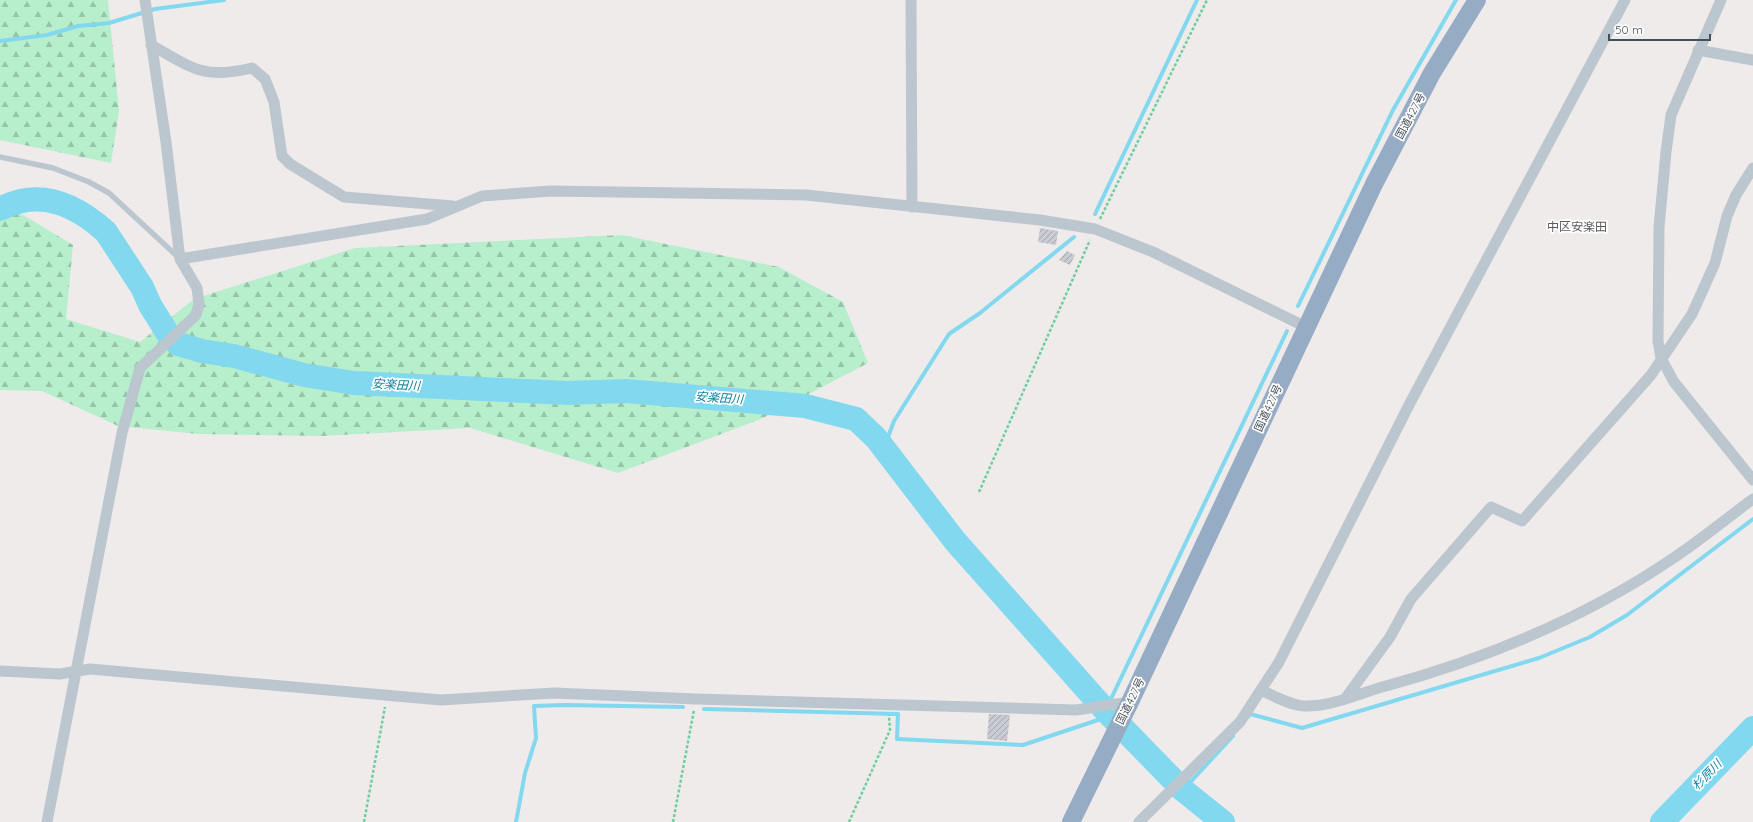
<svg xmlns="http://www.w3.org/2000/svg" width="1753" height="822" font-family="Quicksand,'Noto Sans JP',sans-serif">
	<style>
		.forest { fill: url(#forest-firs) }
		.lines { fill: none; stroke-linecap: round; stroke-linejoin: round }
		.stream { stroke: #82d8ee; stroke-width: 4 }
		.river { stroke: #82d8ee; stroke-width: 24 }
		.building { fill: url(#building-hatch) }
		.path { stroke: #6ece9f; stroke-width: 2.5; stroke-dasharray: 3 2; stroke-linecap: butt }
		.service { stroke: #bcc6cf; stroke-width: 5.5 }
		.minor { stroke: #bcc6cf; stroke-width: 11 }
		.trunk { stroke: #96acc4; stroke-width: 18 }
		.labels { text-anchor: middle; stroke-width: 3.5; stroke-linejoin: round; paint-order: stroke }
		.street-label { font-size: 11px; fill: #444f5a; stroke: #fff }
		.neighbourhood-label { font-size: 12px; fill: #585c61; stroke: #fff }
		.water-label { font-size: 12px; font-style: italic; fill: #0881a1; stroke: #fff }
	</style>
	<defs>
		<pattern id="forest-firs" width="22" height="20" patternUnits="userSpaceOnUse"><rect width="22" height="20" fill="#b7efcd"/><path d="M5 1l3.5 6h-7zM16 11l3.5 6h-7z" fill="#96c4a9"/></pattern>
		<pattern id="building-hatch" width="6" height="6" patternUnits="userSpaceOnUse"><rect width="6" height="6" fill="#c8cbd1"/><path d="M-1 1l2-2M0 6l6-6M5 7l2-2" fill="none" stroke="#a4a7ad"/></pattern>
	</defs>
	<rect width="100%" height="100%" fill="#efebeb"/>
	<path class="forest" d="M0,0H108L119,111L111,163L0,140Z
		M0,201L73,245L66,319L140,342L194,299L355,248L622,235L779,267L843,302L868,363L761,419L618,473L470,428L322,436L198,434L118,426L42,391L0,390Z"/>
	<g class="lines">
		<path class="stream" d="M0,41L47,35L78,26L109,23L155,9L224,0
			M1095,214L1197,0
			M1298,306L1393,110L1456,0
			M884,448L894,421L949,334L980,313L1074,237
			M1109,703L1287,331
			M704,709L898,714L897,739L1023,745L1110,716
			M1248,717L1250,714L1302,728L1539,658L1590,637L1627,615L1753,519
			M1183,790L1233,736
			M516,822L525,773L536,738L534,706L564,705L683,707"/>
		<path class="river" d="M0,209C39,188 75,204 106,232L142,287L150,305L168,334L178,344L202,351L234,356L304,375L354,383L568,393L626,391L805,406L856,419L876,438L955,541L1106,711L1183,790L1223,822
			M1662,822L1753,728"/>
	</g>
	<path class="building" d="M1040,228L1058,231L1056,245L1038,242Z
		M1067,251L1075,255L1070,265L1059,260Z
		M989,714L1010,715L1007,741L987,739Z"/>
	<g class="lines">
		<path class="path" d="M1100,219L1207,0
			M979,492L1090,240
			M364,822L385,707
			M673,822L694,710
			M849,822L890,730L889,715"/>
		<path class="service" d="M0,157L53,168L89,182L109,193L178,257"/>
		<path class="minor" d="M911,0L912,207
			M1721,0L1671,115L1666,152L1659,227L1658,341L1661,358L1674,382L1753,480
			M151,45C193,68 202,80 252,68L265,79L274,102L282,156L290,164L344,197L453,206
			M1698,50L1753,60
			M180,259L427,219L482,196L551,191L806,195L1040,220L1095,229L1153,252L1306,327
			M0,671L60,674L90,669L441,700L554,693L696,699L1076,710L1130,702
			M1261,690C1274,696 1290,705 1304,706C1332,707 1359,693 1386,686C1488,658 1587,617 1675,557C1702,539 1727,518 1753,499
			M1345,699L1390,637L1411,599L1491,507L1522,521L1651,375L1692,314L1715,263L1727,216L1736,195L1753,168
			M47,822L122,433L140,368L196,315L199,304L197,288L180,259L166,142L145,0
			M1139,822L1240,722L1279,662L1410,403L1625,0"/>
		<path class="trunk" d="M1071,822L1130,702L1374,184L1432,73L1477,0"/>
	</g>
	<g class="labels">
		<g class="street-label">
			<text transform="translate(1410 116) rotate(-62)" y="4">国道427号</text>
			<text transform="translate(1268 408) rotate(-65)" y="4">国道427号</text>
			<text transform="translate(1130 701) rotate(-64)" y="4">国道427号</text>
		</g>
		<g class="neighbourhood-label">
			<text x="1577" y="231">中区安楽田</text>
		</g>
		<g class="water-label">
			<text transform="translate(396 385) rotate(3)" y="4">安楽田川</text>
			<text transform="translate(719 398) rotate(4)" y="4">安楽田川</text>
			<text transform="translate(1707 775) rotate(-46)" y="4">杉原川</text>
		</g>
	</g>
	<path d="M1609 34v6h101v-6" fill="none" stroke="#444f5a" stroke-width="2"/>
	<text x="1615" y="34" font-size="12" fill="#444f5a" stroke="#ffffff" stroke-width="3" paint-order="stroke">50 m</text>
</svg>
